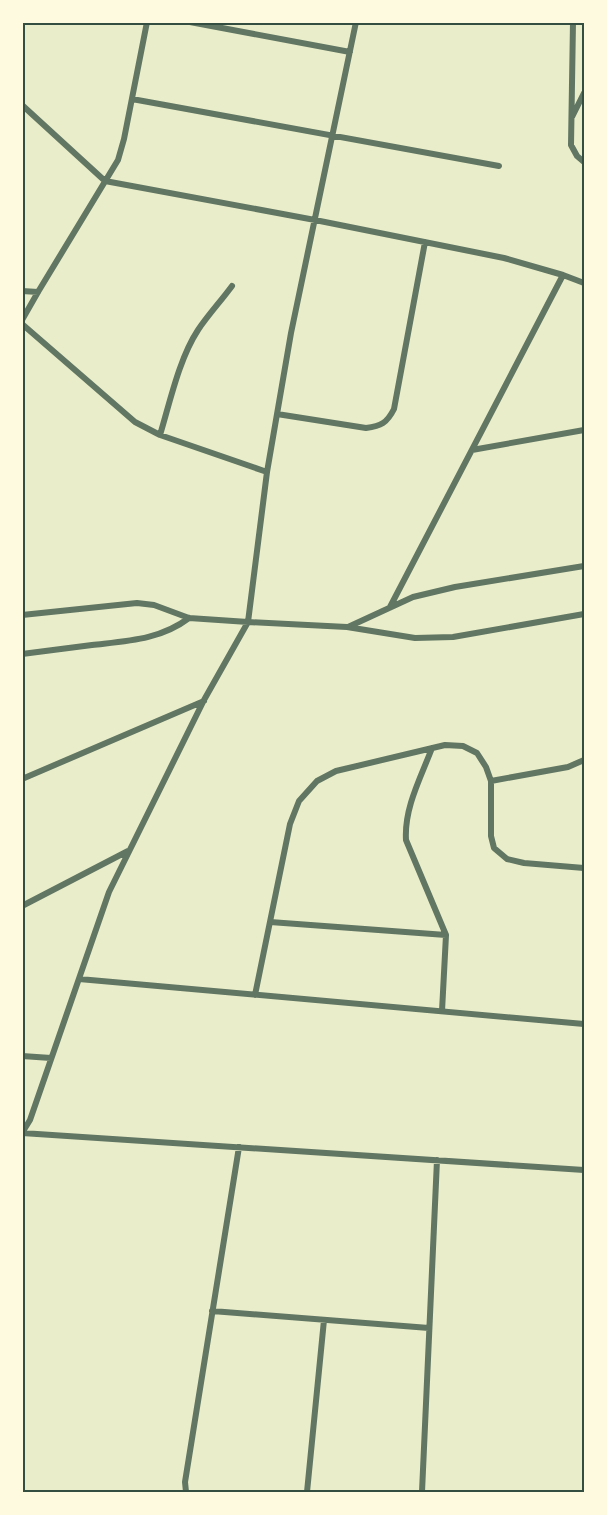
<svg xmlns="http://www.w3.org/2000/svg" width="607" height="1515" font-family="Signika,sans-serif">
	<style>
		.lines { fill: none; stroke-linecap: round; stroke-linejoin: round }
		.minor { stroke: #617663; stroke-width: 6 }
		.neatline { fill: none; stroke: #344e41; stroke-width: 2 }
	</style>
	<rect width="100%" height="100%" fill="#e9edc9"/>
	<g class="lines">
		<path class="minor" d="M190,22L350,52
			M573,22L571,145L577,156L584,162
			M132,99L499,166
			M22,105L105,181L315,220L504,258L563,275L584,283
			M572,117L584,93
			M22,291L38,292
			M22,320L38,292L118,160L124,139L147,22
			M22,324L135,422L160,435L267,472
			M277,414L366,428C381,426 387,423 394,409L425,242
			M160,435C170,402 179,359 198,330C208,315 221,301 232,286
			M472,450L584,430
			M390,607L563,275
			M22,615L137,603L154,605L189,618L248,622L347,627L415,638L453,637L584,614
			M348,627L413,597L455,587L584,566
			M22,654C46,651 69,648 92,645C127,641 160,640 189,618
			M432,748C421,777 404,808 406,840L446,935L442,1011
			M22,779L204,701
			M491,781L568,767L584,760
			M22,906L128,851
			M270,922L446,935
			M79,979L584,1024
			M255,995L290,824L299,801L317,781L336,771L445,745L463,746L477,753L486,767L491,781V836L494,848L507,859L524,863L584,868
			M22,1056L51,1058
			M22,1133L30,1120L109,892L204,700L248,622L267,472L291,333L356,22
			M22,1133L584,1170
			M212,1311L429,1328
			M186,1492L185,1482L239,1147
			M307,1492L324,1320
			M422,1492L437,1160"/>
	</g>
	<rect width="607" height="1515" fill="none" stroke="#fefae0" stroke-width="48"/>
	<rect x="24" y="24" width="559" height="1467" class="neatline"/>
</svg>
